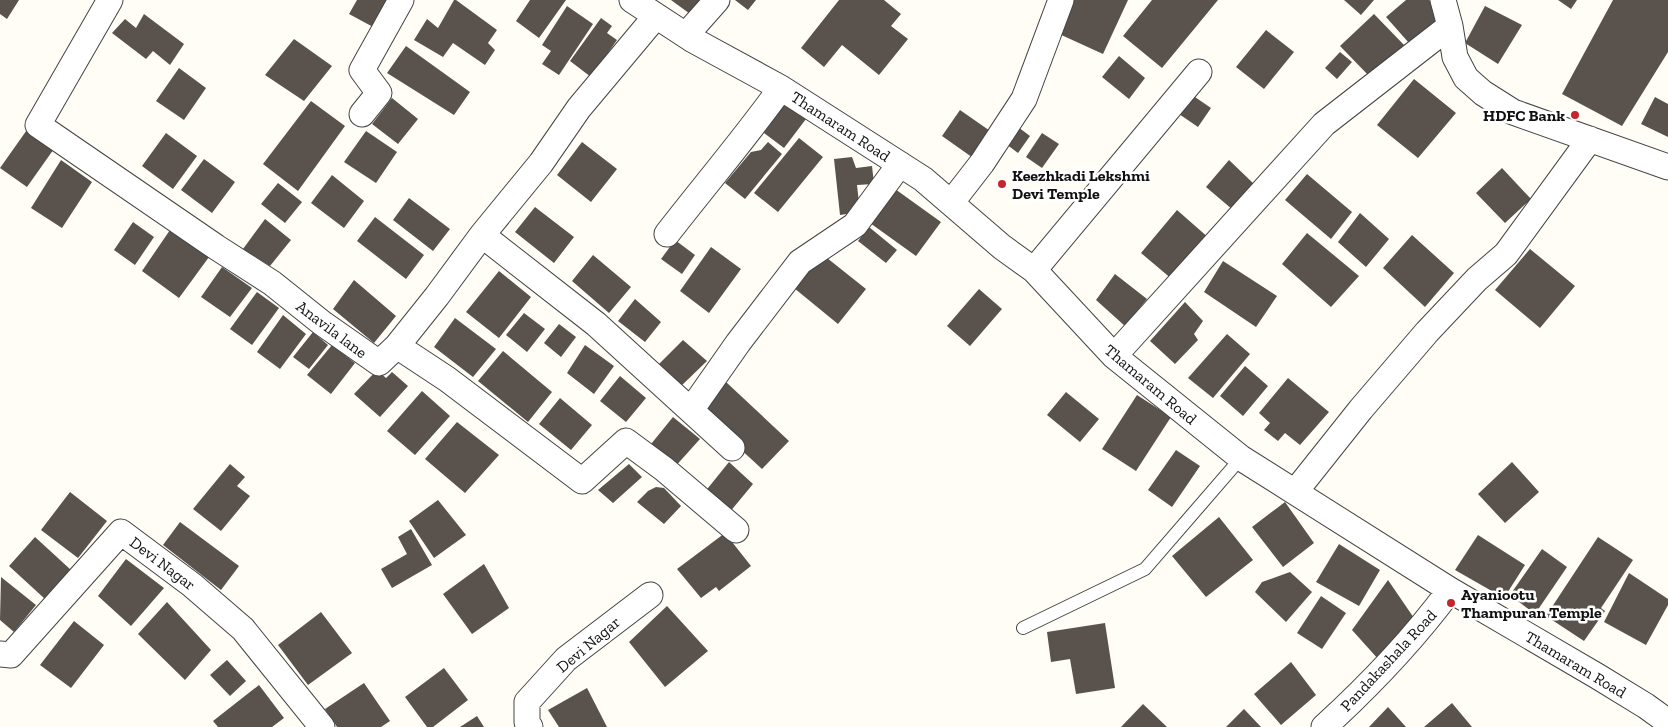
<svg xmlns="http://www.w3.org/2000/svg" width="1668" height="727" font-family="'Zilla Slab',serif">
	<style>
		.building { fill: #5a524d }
		.lines { fill: none; stroke-linecap: round; stroke-linejoin: round }
		.lane-casing { stroke: #444; stroke-width: 14 }
		.street-casing { stroke: #444; stroke-width: 27 }
		.lane { stroke: #fff; stroke-width: 12 }
		.street { stroke: #fff; stroke-width: 25 }
		.poi-dot { fill: #c4262e; stroke: #fff; stroke-width: 2 }
		.labels { text-anchor: middle; stroke-width: 5; stroke-linejoin: round; paint-order: stroke }
		.poi-label { font-size: 16px; font-weight: bold; fill: #111; stroke: #fff; text-anchor: start }
		.street-label { font-size: 16px; fill: #111; stroke: #fff }
	</style>
	<rect width="100%" height="100%" fill="#fffdf5"/>
	<path class="building" d="M0,0H19L7,19L0,14Z
		M357,0H391L375,28L349,14Z
		M454,0H456L497,30L488,43L495,50L485,65L453,43L443,57L414,40L427,19L438,28Z
		M530,0H566L539,38L516,21Z
		M671,0H712L697,19Z
		M735,0H756L748,10Z
		M839,0H884L901,14L891,26L908,39L879,75L842,45L824,67L801,48Z
		M1072,0H1128L1103,54L1057,33Z
		M1152,0H1218L1162,68L1123,36Z
		M1344,0H1374L1361,15Z
		M1406,0H1429L1442,15L1409,43L1386,17Z
		M1558,0H1577L1571,9Z
		M1613,0H1668V52L1622,126L1562,94Z
		M567,6L593,24L559,75L542,64L551,51L542,45Z
		M1485,6L1522,25L1498,64L1465,43Z
		M144,14L184,44L170,65L153,51L146,59L112,33L125,19L136,28Z
		M1374,14L1405,46L1371,78L1340,46Z
		M601,18L612,26L607,33L617,40L591,77L570,61Z
		M1266,30L1294,52L1264,89L1236,67Z
		M294,39L332,66L304,101L265,75Z
		M406,46L470,92L454,115L387,73Z
		M1340,52L1352,62L1337,79L1325,68Z
		M1119,56L1145,78L1129,99L1102,77Z
		M179,68L206,88L184,120L156,101Z
		M1414,79L1456,113L1418,158L1377,125Z
		M1192,95L1211,108L1198,127L1179,114Z
		M1655,97L1668,104V137L1641,124Z
		M392,98L418,119L398,144L372,124Z
		M311,101L345,126L298,191L263,164Z
		M784,104L806,119L784,148L764,133Z
		M960,110L993,133L976,160L942,136Z
		M1014,124L1030,136L1018,153L1002,141Z
		M29,127L56,146L27,187L0,168Z
		M366,131L397,152L376,183L344,162Z
		M166,133L197,156L173,189L142,166Z
		M1042,133L1059,144L1042,168L1026,157Z
		M799,138L823,157L778,212L754,193Z
		M582,142L617,169L591,202L557,175Z
		M768,142L782,154L745,199L725,183L751,152L761,150Z
		M852,157L856,168L872,166L874,184L857,185L860,212L840,215L834,159Z
		M204,159L235,182L212,213L181,190Z
		M61,160L92,182L62,228L31,208Z
		M1229,160L1255,185L1233,210L1206,187Z
		M1502,168L1531,199L1505,223L1476,193Z
		M1307,174L1352,212L1331,239L1285,200Z
		M332,175L364,201L344,228L311,203Z
		M278,183L302,202L285,223L261,204Z
		M895,189L941,222L916,256L870,223Z
		M409,198L450,229L433,251L393,220Z
		M535,207L574,237L554,263L515,232Z
		M1177,210L1210,239L1173,280L1141,253Z
		M1360,213L1389,239L1366,267L1338,242Z
		M375,217L424,255L406,279L357,241Z
		M265,219L291,240L270,266L243,249Z
		M133,222L154,237L135,265L114,250Z
		M869,227L897,250L886,263L858,241Z
		M170,230L209,257L179,298L142,271Z
		M1307,233L1359,276L1331,307L1282,264Z
		M1412,235L1454,273L1425,307L1383,268Z
		M675,240L695,255L682,274L661,259Z
		M711,247L741,269L709,313L680,291Z
		M1530,249L1575,286L1540,328L1495,290Z
		M822,254L866,289L838,324L794,288Z
		M593,255L631,287L609,313L572,281Z
		M1223,261L1277,296L1256,327L1204,292Z
		M222,267L252,288L230,317L201,297Z
		M499,271L531,297L499,338L466,312Z
		M1115,274L1147,299L1125,326L1096,300Z
		M354,280L396,316L374,343L333,309Z
		M979,289L1002,309L970,346L947,326Z
		M257,292L279,308L252,345L230,329Z
		M635,299L661,322L645,342L618,321Z
		M1185,302L1203,321L1194,334L1198,340L1175,364L1150,341Z
		M524,313L545,329L527,352L506,335Z
		M283,315L306,334L280,369L257,352Z
		M455,318L496,349L473,377L434,347Z
		M559,324L576,337L561,357L544,343Z
		M313,332L328,345L309,369L293,357Z
		M1227,334L1250,354L1213,398L1188,378Z
		M683,340L707,361L679,388L656,367Z
		M332,345L355,363L331,394L307,375Z
		M585,345L614,366L594,394L567,373Z
		M503,351L552,392L528,422L478,381Z
		M1245,366L1268,386L1243,416L1220,396Z
		M377,370L386,378L392,372L408,386L380,417L354,394Z
		M620,376L646,398L626,422L600,401Z
		M1288,378L1329,412L1300,445L1285,433L1278,441L1264,430L1270,423L1259,413Z
		M726,382L789,441L762,469L699,411Z
		M422,391L450,416L415,455L387,431Z
		M1066,392L1099,419L1080,442L1047,415Z
		M1137,395L1171,417L1136,471L1102,449Z
		M560,398L592,425L571,450L539,424Z
		M673,417L700,439L673,469L647,449Z
		M457,422L499,455L465,493L425,459Z
		M1176,450L1200,466L1172,507L1148,490Z
		M729,462L753,484L729,513L704,493Z
		M1512,462L1539,492L1505,523L1478,494Z
		M230,464L245,477L237,486L250,496L221,531L193,509Z
		M629,464L642,477L613,503L598,490Z
		M656,487L664,488L681,506L664,524L637,502L648,491Z
		M70,492L107,521L78,558L41,530Z
		M438,500L466,535L434,558L409,521Z
		M1285,502L1314,543L1283,567L1252,527Z
		M1219,517L1253,560L1206,597L1172,556Z
		M180,522L239,566L221,590L163,545Z
		M411,529L432,565L392,588L381,569L407,554L398,537Z
		M725,533L751,566L719,591L716,587L701,598L677,569Z
		M1478,535L1525,565L1504,598L1455,570Z
		M35,537L71,570L45,599L9,566Z
		M1598,537L1633,560L1601,608L1605,611L1584,641L1546,616Z
		M1339,544L1380,570L1359,606L1316,582Z
		M1542,549L1567,567L1535,614L1510,595Z
		M126,559L164,588L131,626L98,596Z
		M484,564L509,608L472,634L443,594Z
		M1290,572L1312,592L1286,622L1255,592L1262,582Z
		M1629,573L1668,599V605L1646,645L1604,622Z
		M1,577L36,605L14,632L0,620Z
		M1388,580L1416,621L1379,660L1352,630Z
		M1321,596L1346,613L1322,649L1297,633Z
		M167,602L211,650L185,680L138,634Z
		M667,606L708,651L665,687L629,642Z
		M321,612L352,653L308,685L278,645Z
		M74,621L104,645L71,688L40,665Z
		M1105,623L1115,688L1076,694L1070,659L1051,662L1047,632Z
		M227,660L246,681L230,696L210,675Z
		M1291,662L1316,695L1281,725L1254,694Z
		M444,668L468,700L433,727H427L405,697Z
		M364,683L390,721L381,727H337L325,709Z
		M259,685L284,718L272,727H218L213,721Z
		M587,688L607,727H559L548,710Z
		M1452,703L1472,727H1424Z
		M1143,704L1167,727H1121Z
		M1388,707L1406,727H1369Z
		M1244,709L1261,727H1226Z
		M477,716L484,727H460Z"/>
	<g class="lines">
		<g class="lane-casing">
			<path id="lane" d="M1023,628L1145,569L1241,458"/>
		</g>
		<g class="street-casing">
			<path id="street" d="M110,0L38,125L216,247L272,283L322,323L379,363L397,346L437,296L482,235L541,163L579,108L656,16
				M632,0L693,40L781,88L923,179L1002,247L1034,270L1114,356L1241,458L1450,590L1597,676L1646,706L1668,722
				M1443,0L1450,26L1455,57L1466,78L1483,93L1513,112L1668,167
				M686,35L717,0
				M362,114L379,93L362,70L401,0
				M951,203L982,163L1024,99L1061,0
				M667,234C705,185 745,138 781,88
				M482,235L596,324L732,448
				M1034,270L1199,72
				M397,346L447,379L582,481L626,441L664,469L736,530
				M1114,356L1324,124L1450,26
				M691,410L738,343L800,262L855,225L900,164
				M1295,492L1361,409L1427,332L1477,279L1506,254L1590,139
				M0,654L11,655L121,532L192,585L243,629L322,727
				M530,727L527,722V702L566,659L650,595
				M1324,727C1370,685 1413,640 1450,590"/>
		</g>
		<use href="#lane" class="lane"/>
		<use href="#street" class="street"/>
	</g>
	<g class="poi-dot">
		<circle cx="1575" cy="115" r="5"/>
		<circle cx="1002" cy="184" r="5"/>
		<circle cx="1451" cy="603" r="5"/>
	</g>
	<g class="labels">
		<g class="poi-label">
			<text x="1565" y="121" text-anchor="end">HDFC Bank</text>
			<text x="1012" y="181">Keezhkadi Lekshmi<tspan x="1012" dy="18">Devi Temple</tspan></text>
			<text x="1461" y="600">Ayaniootu<tspan x="1461" dy="18">Thampuran Temple</tspan></text>
		</g>
		<g class="street-label">
			<text transform="translate(841 126) rotate(33)" y="6">Thamaram Road</text>
			<text transform="translate(332 329) rotate(37)" y="6">Anavila lane</text>
			<text transform="translate(1151 384) rotate(40)" y="6">Thamaram Road</text>
			<text transform="translate(163 563) rotate(37)" y="6">Devi Nagar</text>
			<text transform="translate(588 644) rotate(-40)" y="6">Devi Nagar</text>
			<text transform="translate(1388 660) rotate(-47)" y="6">Pandakashala Road</text>
			<text transform="translate(1576 664) rotate(31)" y="6">Thamaram Road</text>
		</g>
	</g>
</svg>
